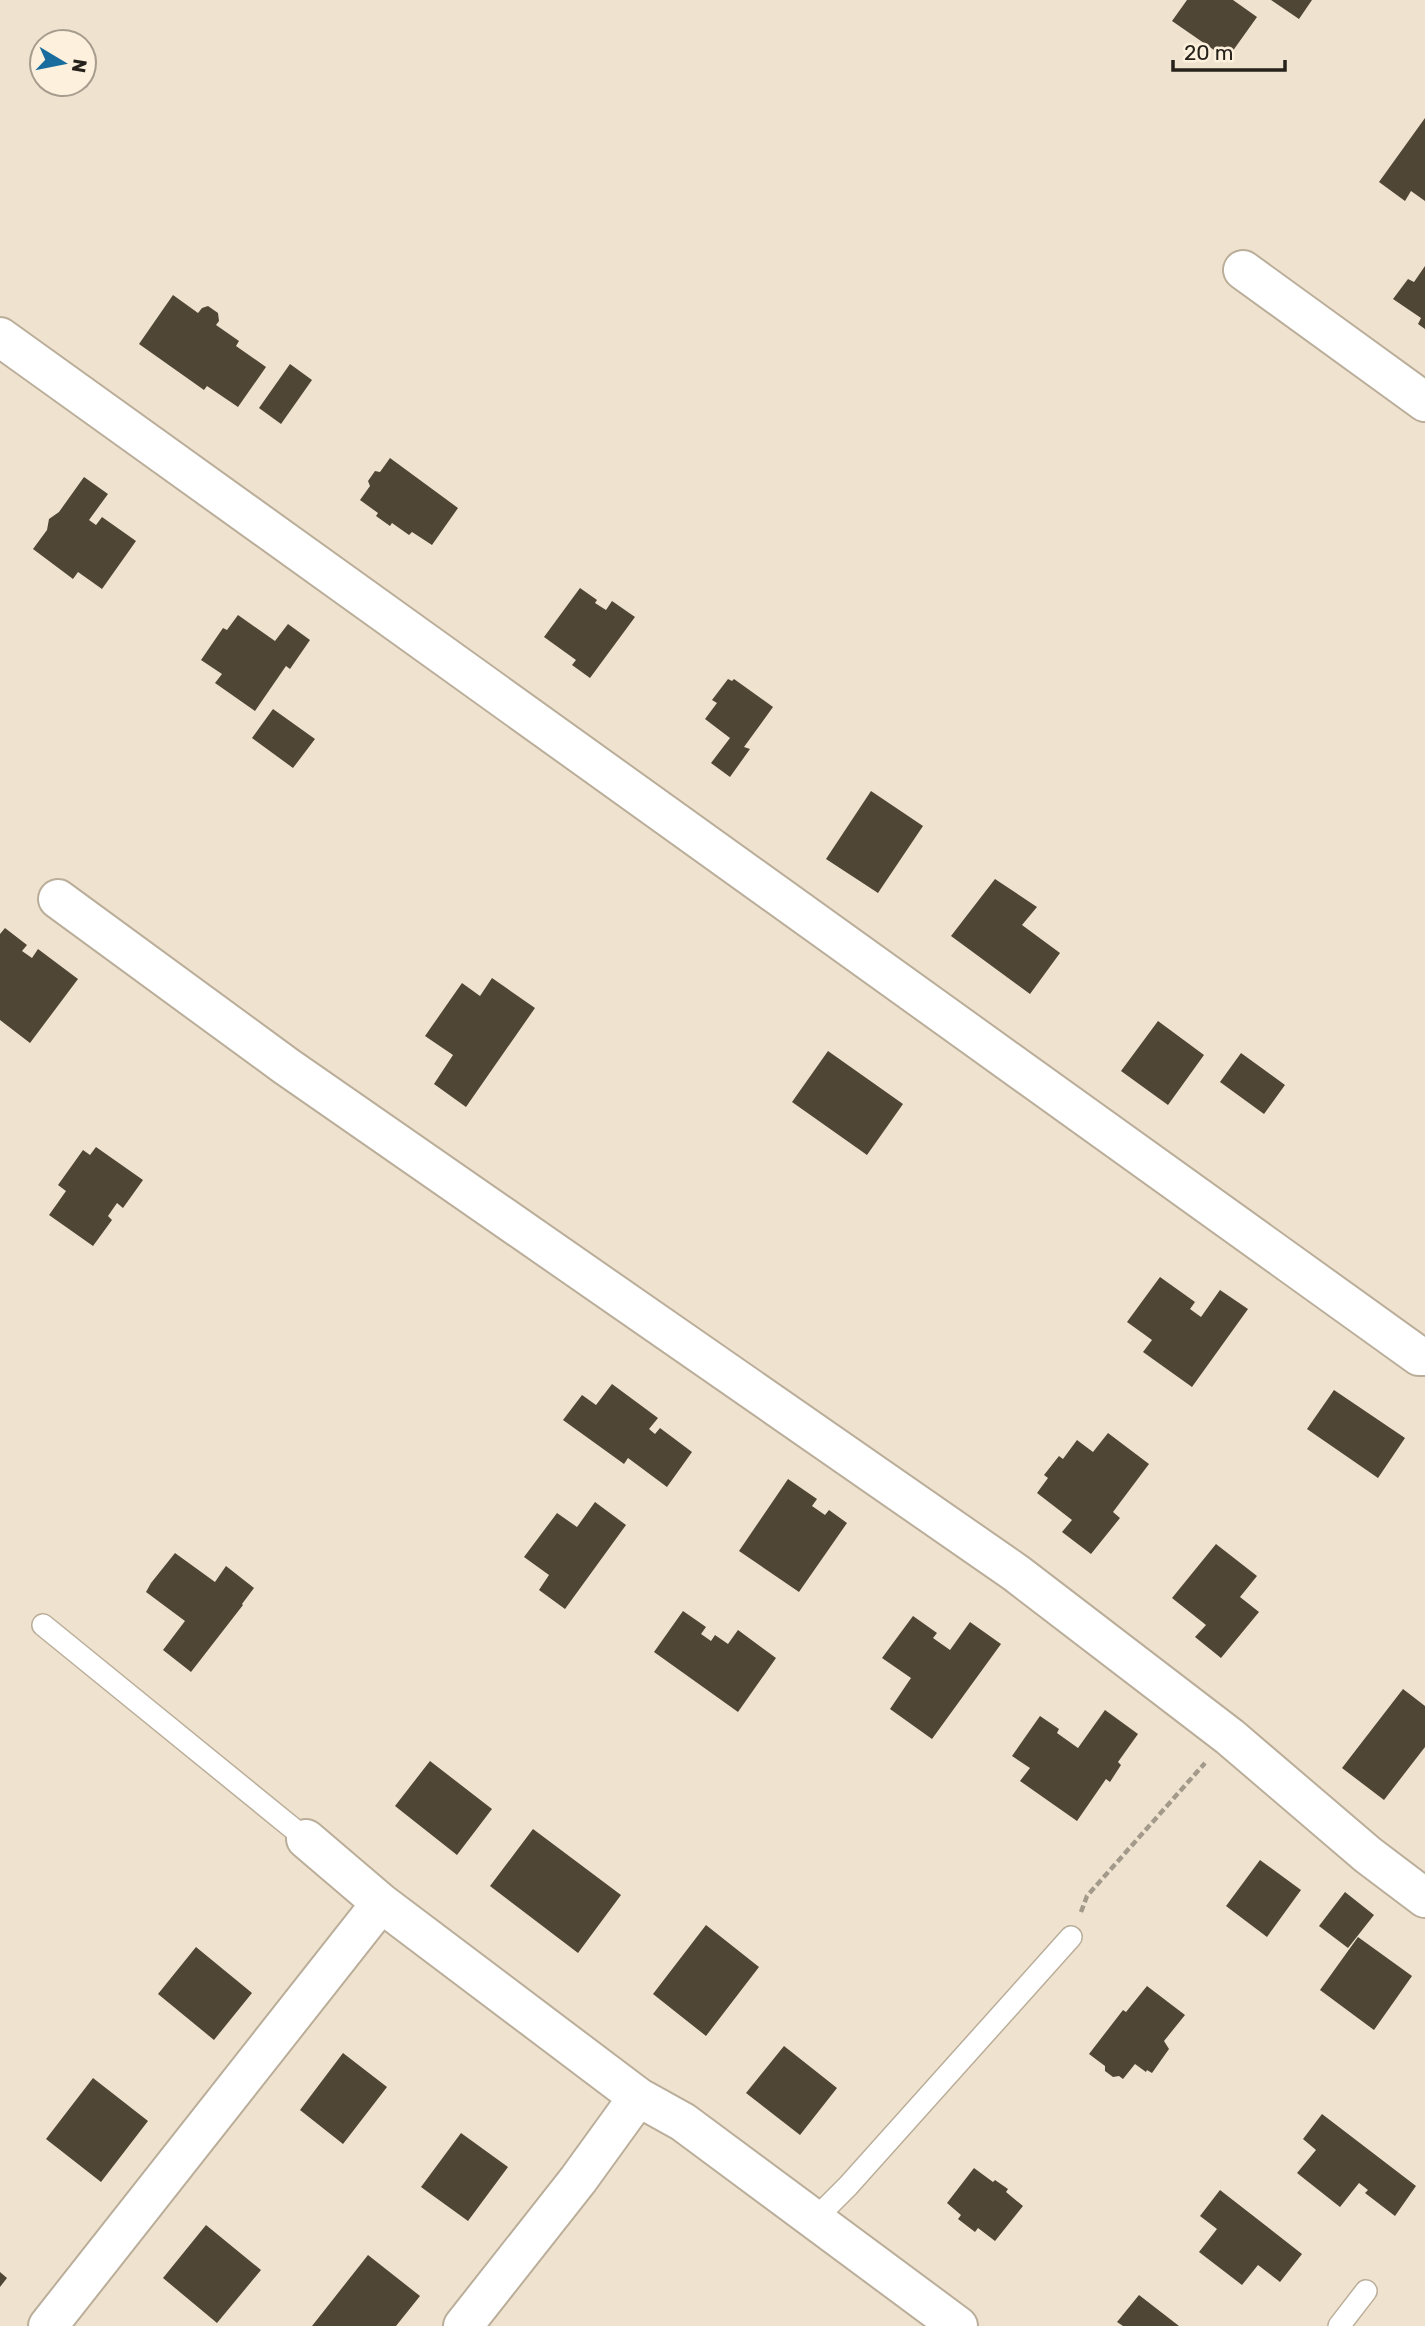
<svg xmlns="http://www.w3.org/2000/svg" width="1425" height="2326" font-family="Rubik,sans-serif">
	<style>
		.building { fill: #504635 }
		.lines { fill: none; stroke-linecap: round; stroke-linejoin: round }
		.lane-casing { stroke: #baae9a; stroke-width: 24 }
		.street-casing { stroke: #baae9a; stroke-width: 42 }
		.path { stroke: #a39a8b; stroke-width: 4.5; stroke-dasharray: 7 3.5; stroke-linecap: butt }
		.lane { stroke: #fff; stroke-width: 21 }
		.street { stroke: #fff; stroke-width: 38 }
	</style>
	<rect width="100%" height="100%" fill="#efe3cf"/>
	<path class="building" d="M1187,0H1233L1257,17L1227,59L1172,21Z
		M1271,0H1312L1299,19Z
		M1425,118V201L1411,191L1405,201L1379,182Z
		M1425,266V329L1418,324L1421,318L1393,299L1408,279L1414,282Z
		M173,295L198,313L202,308L208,306L218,313L219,321L216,325L239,341L236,346L266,367L238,407L207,386L204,390L139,344Z
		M290,364L312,380L281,424L259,408Z
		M390,458L458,508L432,545L412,532L409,535L392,523L390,526L376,516L378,513L360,500L370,486L368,481L375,471L380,472Z
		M84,477L108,494L89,520L96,525L102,517L136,541L102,589L78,572L73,579L33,549L47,530L49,519L59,512Z
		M580,588L597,600L595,603L606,610L612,601L635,617L590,678L572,665L576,660L544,637Z
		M238,615L275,641L288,624L310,640L290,669L286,666L255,711L215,683L222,674L201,660L223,628L227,630Z
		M728,679L732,681L734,679L773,707L744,747L750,749L730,777L711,763L730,738L705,719L717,703L712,700Z
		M273,709L315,739L293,768L252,738Z
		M871,791L923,826L878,893L826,859Z
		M995,879L1037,907L1022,925L1060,953L1030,994L951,936Z
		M5,928L27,945L22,951L32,958L38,949L78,979L30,1043L0,1020V934Z
		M492,978L535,1008L466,1107L434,1084L453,1055L425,1036L462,983L480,996Z
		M1158,1021L1204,1055L1168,1105L1121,1071Z
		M828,1051L903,1104L867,1155L792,1102Z
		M1241,1053L1285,1085L1264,1114L1220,1082Z
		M96,1147L143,1180L123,1208L117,1203L108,1216L112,1220L93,1246L49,1215L66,1191L58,1185L83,1150L90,1155Z
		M1160,1277L1195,1302L1190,1309L1201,1317L1220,1290L1248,1309L1192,1387L1143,1352L1152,1340L1127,1322Z
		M612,1384L658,1418L649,1429L655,1434L660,1428L692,1452L667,1487L628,1458L624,1464L563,1420L582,1395L596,1405Z
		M1334,1390L1405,1438L1378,1478L1307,1429Z
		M1108,1433L1149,1464L1113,1512L1120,1518L1091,1554L1062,1532L1072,1520L1037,1493L1048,1478L1044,1475L1059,1456L1063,1459L1077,1440L1093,1452Z
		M788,1479L817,1499L812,1506L825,1515L829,1510L847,1523L799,1592L739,1551Z
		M595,1502L626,1525L565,1609L539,1590L549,1575L524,1557L557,1513L577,1527Z
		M1216,1544L1257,1576L1240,1597L1259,1612L1221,1658L1195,1637L1206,1625L1172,1598Z
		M175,1553L215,1582L226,1566L254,1588L242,1604L243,1605L191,1672L163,1650L185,1621L146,1592L151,1583Z
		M683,1611L706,1627L701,1634L711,1641L715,1635L728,1644L738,1630L776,1658L738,1712L654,1652Z
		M913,1616L937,1633L933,1638L950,1650L970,1622L1001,1644L932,1739L890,1709L911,1678L882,1658Z
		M1403,1689L1425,1706V1747L1384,1800L1342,1768Z
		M1105,1710L1138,1734L1118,1762L1121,1765L1110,1782L1106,1779L1077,1821L1020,1781L1030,1768L1012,1756L1040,1716L1059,1729L1057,1733L1078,1748Z
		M430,1761L492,1809L457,1855L395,1806Z
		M533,1829L621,1895L578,1953L490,1886Z
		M1260,1860L1301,1890L1267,1937L1226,1906Z
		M1345,1892L1374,1915L1348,1948L1319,1926Z
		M706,1925L759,1967L706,2036L653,1994Z
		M1358,1937L1412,1976L1374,2030L1320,1990Z
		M196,1947L252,1993L214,2040L158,1994Z
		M1147,1986L1185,2015L1164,2041L1169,2049L1152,2073L1147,2070L1146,2072L1135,2064L1123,2079L1119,2076L1113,2077L1105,2071V2066L1089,2054L1123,2010L1126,2012Z
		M784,2046L837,2088L800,2135L746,2093Z
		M343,2053L387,2087L343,2144L300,2110Z
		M93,2078L148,2121L101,2182L46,2139Z
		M1322,2114L1416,2186L1395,2216L1365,2193L1368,2190L1359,2183L1340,2207L1297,2173L1316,2150L1303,2139Z
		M461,2133L508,2167L468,2221L421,2187Z
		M974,2168L993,2182L995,2180L1008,2189L1006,2192L1023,2206L995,2241L978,2228L975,2232L958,2219L961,2215L947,2203Z
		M1220,2190L1302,2254L1280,2282L1258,2265L1242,2285L1199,2252L1217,2229L1200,2216Z
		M206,2225L261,2270L217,2323L163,2278Z
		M368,2255L420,2296L396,2326H312Z
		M0,2272L7,2278L0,2287Z
		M1139,2295L1179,2326H1123L1117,2322Z"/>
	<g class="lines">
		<g class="lane-casing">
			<path id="lane" d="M43,1625L306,1839
				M814,2220L848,2186L1071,1937
				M1339,2326L1366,2291"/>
		</g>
		<g class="street-casing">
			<path id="street" d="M1243,270L1425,402
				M0,337L1419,1356H1425
				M58,899L286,1066L1016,1573L1230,1737L1368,1855L1425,1898
				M306,1839L381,1903
				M638,2097L683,2122L958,2326
				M48,2326L381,1903L638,2097L578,2180L463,2326"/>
		</g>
		<path class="path" d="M1081,1912L1087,1896L1205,1763"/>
		<use href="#lane" class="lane"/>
		<use href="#street" class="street"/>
	</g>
	<g transform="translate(63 63) rotate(100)"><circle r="33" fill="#fdf0dc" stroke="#a79d8e" stroke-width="2"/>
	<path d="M0-5L12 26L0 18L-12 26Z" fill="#196d9e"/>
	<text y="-10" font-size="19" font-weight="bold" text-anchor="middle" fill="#26211a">N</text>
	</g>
	<path d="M1173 60v10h112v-10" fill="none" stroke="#26211a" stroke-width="3.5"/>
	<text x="1184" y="60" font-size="21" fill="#26211a" stroke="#fdf0dc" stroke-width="5" paint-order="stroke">20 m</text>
</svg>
